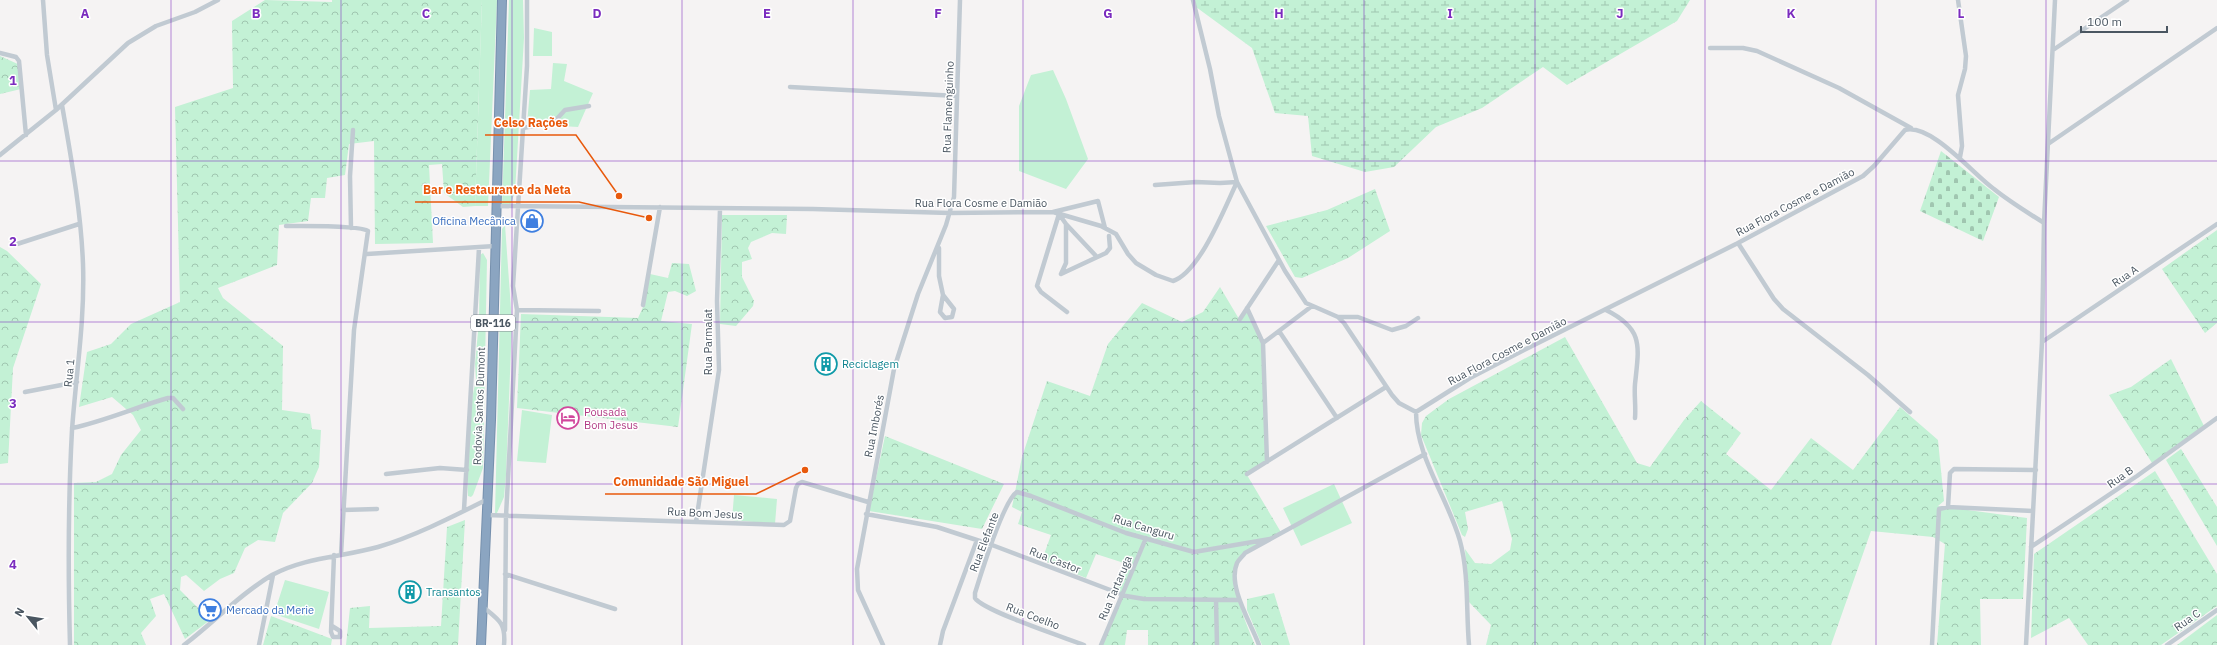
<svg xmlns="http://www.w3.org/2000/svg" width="2217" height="645" font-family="'IBM Plex Sans',sans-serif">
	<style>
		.grass { fill: #c3f1d5 }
		.forest { fill: url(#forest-crowns) }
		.wetland { fill: url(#wetland-marsh) }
		.cemetery { fill: url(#cemetery-stones) }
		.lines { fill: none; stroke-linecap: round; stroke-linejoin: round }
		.highway-casing { stroke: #7690ad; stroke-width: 10 }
		.street { stroke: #c1cad2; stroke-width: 4.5 }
		.highway { stroke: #8ba5c1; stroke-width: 8 }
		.grid { fill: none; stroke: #7b2cbf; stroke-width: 1; stroke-opacity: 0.55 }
		.labels { text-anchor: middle; stroke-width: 3; stroke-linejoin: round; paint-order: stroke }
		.shield { fill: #fff; stroke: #808990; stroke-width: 1 }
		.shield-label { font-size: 10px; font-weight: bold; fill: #4a5661 }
		.street-label { font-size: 11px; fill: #4a5661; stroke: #fff }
		.shop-label { font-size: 11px; fill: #366cbe; stroke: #fff; text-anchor: end }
		.culture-label { font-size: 11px; fill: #0d838f; stroke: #fff; text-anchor: start }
		.hotel-label { font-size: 11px; fill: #b23c85; stroke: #fff; text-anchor: start }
		.grid-label { font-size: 13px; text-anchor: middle; font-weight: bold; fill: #7b2cbf; stroke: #fff; stroke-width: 3; stroke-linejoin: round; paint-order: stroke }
		.leader { fill: none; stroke: #e8590c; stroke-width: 1.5 }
		.callout-dot { fill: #e8590c; stroke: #fff; stroke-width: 1.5 }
		.callout-label { font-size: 12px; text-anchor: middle; font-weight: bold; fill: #e8590c; stroke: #fff; stroke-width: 3; stroke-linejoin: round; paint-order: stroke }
	</style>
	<defs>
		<pattern id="forest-crowns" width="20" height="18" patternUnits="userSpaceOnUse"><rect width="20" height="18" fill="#c3f1d5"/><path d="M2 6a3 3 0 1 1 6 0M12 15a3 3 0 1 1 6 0" fill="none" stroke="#a0c6b0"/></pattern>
		<pattern id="wetland-marsh" width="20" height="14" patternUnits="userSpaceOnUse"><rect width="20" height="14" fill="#c3f1d5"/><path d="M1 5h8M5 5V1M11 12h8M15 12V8" fill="none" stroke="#a0c6b0"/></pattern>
		<pattern id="cemetery-stones" width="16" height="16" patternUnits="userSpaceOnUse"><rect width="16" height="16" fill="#c3f1d5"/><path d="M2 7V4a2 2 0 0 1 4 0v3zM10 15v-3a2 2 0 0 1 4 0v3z" fill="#a0c6b0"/></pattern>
	</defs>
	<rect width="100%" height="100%" fill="#f5f3f3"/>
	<path class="grass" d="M482,0H497L488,206H475Z
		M509,0H523L524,38L515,192L510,206H502Z
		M534,28L552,32V56H533Z
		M553,63L567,64L564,81L593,93L578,127L527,124L530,90L551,89Z
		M1053,70L1066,99L1088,159L1066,189L1019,171V106L1031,75Z
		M505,225L512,323L506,475L504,497L497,513L495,514L502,229Z
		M483,253L487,260L483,468L473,495L471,497L468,496L467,473L471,404L476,379L475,364L479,321L480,255Z
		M522,410L552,415L546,463L517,461Z
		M1334,484L1352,523L1301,546L1283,508Z
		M734,495L777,499L775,524L732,520Z
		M285,580L329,592L319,629L274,614Z"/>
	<path class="forest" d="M265,0L332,2V0H482L475,206L463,207L444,193L442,164L429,165L433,243L375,244L374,141L349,144L345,175L327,178L325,198H311L308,221L279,225L277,265L218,288L223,298L283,346L282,410L310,414L312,429L321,430L319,467L312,483L283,513L275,542L258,540L245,548L234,573L220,579L204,591L186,575L181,577L180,590L210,620L185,639L164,594L150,599L156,616L141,633L146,645H74V483L96,482L112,474L121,455L141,430L133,415L112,397L79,407L87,352L111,344L131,324L180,302L175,107L233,88L232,21Z
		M0,56L20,65L21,89L0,94Z
		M1375,189L1390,231L1348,258L1302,278L1295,277L1266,226L1327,210Z
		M722,215H787L786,234L772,233L751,242L748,248L752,259L742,262V277L754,301L753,306L736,326L720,324Z
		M2217,230V323L2205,333L2162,269Z
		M0,247L7,251L41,284L13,368L8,463L0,464Z
		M672,263L689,264L696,291L687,296L675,291L668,292L661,321L692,324L678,427L517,408L521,314L638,318L644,305L650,274L668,278Z
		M1220,287L1239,319L1247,308L1263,345L1267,462L1247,475L1282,534C1270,540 1256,545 1246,553C1221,571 1246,622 1255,645H1148V630H1127L1125,645H1101L1122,595L1113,592L1124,563L1096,554L1086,578L1042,560L1051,535L1018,524L1022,512L1012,507L1022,457L1047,381L1090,396L1108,344L1142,303L1182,322L1203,312Z
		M1565,337L1637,463L1650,467L1684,420L1701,401L1741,433L1726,454L1771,490L1811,438L1853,470L1900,407L1938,440L1944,501L1938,506L2027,518L2023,599H1980L1981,645H1937L1945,544L1933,537L1871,531L1831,645H1486L1491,625L1469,602L1465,549L1475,563L1491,564L1510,550L1512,539L1502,501L1465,512L1468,529L1465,537L1462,535L1421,435L1422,423L1426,416L1449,399Z
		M2171,359L2204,426L2152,463L2109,395L2131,387Z
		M885,436L1004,484L982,529L869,511Z
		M2181,449L2217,507V546L2166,460Z
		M2155,471L2217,574V606L2161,645H2088L2069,618L2031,638L2034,554Z
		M465,520L458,645H346L350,608L370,606L369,628L441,626L447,527Z
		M1274,593L1290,645H1262L1247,610V599Z
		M2217,615V645H2177Z
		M271,616L332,639L331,645H263Z"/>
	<path class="wetland" d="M1194,0H1690L1677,21L1567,85L1543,67L1482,108L1436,127L1394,167L1365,172L1312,156L1308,116L1275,113L1252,48L1196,7Z"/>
	<path class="cemetery" d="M1941,151L1999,197L1983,241L1920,211Z"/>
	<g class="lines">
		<g class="highway-casing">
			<path id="highway" d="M481,645L491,420L502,0"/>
		</g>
		<path class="street" d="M43,0L47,55L56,110
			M1958,0L1966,56L1965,69L1958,95L1962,146L1960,157
			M1710,48H1743L1757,51L1839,88L1911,128
			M2053,50L2127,0
			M0,53L16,57L19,61L26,135
			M790,87L957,96
			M62,105C71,157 81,211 83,264C85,320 76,374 72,430C68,503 68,572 70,645
			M523,128L554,122L565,110L589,106
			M2048,144L2217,28
			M0,155L56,110L128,43L156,26L195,12L218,0
			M1155,185L1196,182L1220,183L1237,182L1219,116L1210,69L1193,0
			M495,206L813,209L950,213L1053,212L1101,226L1116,234L1128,254L1136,263L1156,275L1173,281C1200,272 1225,207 1237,182L1285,271L1306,303L1338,317L1344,323L1392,395L1399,403L1416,412L1470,378L1528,348L1738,243L1863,176L1874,166L1905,130C1931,123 1974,175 1994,189C2010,202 2027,212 2044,223
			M1053,212L1098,201L1105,228
			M1059,214L1037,286L1041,292L1067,312
			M1059,214L1066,224V263L1061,274
			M1066,224L1097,257
			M286,226C299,226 361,225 368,231L354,330L341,554
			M351,228L350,176L353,130
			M1738,243L1774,299L1783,309L1868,375L1910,412
			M14,245L79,224
			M939,248V276L943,295L954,309L952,317L945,318L940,312L943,295
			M367,254L495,246
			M1061,274L1106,253L1110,248L1109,236
			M643,305L660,207
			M1247,308L1263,343L1267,462
			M517,310L599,311
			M1606,310C1644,329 1639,346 1635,384C1634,395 1636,406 1635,418
			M1338,317H1358L1392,330L1406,326L1418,318
			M1240,319L1279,260
			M1279,331L1337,418
			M2042,342L2217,224
			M1263,343L1312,306
			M25,392L77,382
			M1416,412C1416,457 1448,498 1460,541C1469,574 1466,611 1469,645
			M72,428C105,421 136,407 168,398H173L183,409
			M386,474L440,468L467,470
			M1247,474L1386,387
			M1948,507L1950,473L1954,469L2036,470
			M343,510L377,509
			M464,510L479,248
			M866,514L937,527L992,545L1126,596L1144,599L1239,600
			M486,515L784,525L790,521L796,488L798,484L802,482L868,502
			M696,522L719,370L717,301L720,209
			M2031,547L2137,476L2217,418
			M505,574L615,609
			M1216,600L1217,645
			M483,607C499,620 506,623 504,645
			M332,626L340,631V637H333L331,632L334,555
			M505,630L506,516L517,310L513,286L527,66V0
			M184,645C213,623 240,594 272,575C305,557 343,557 378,547C415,536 452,517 486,500
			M259,645L273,575
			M883,645L858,590L857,569L894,369L918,294L946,225L954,197L960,0
			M940,645L943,631L977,540
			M1084,645C1066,638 983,611 975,598V593C981,574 1003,501 1017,492L1031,496L1126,533L1194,552L1270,539
			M1101,645L1146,538
			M1259,645C1251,623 1227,586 1237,563C1239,559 1243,556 1245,553L1425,454
			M1932,645L1939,509L1948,507L2033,511
			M2026,645L2042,342L2044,223L2055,0
			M2167,645L2217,610"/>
		<use href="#highway" class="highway"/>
	</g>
	<path class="grid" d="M171,0V645M341,0V645M512,0V645M682,0V645M853,0V645M1023,0V645M1194,0V645M1364,0V645M1535,0V645M1705,0V645M1876,0V645M2046,0V645M0,161H2217M0,322H2217M0,484H2217"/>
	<defs>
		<g id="shop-ring" transform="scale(1.15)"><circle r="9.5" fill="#fff" stroke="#3f7fe0" stroke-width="1.5"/><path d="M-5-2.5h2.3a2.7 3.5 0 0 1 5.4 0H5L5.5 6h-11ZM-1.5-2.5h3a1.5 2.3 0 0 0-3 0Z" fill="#3f7fe0"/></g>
		<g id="building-ring" transform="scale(1.15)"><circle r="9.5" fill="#fff" stroke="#0f9aa8" stroke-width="1.5"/><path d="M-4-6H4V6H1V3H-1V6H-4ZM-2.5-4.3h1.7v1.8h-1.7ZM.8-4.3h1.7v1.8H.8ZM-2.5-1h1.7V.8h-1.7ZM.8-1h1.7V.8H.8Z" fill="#0f9aa8"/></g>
		<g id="hotel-ring" transform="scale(1.15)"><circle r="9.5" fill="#fff" stroke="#d1479c" stroke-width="1.5"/><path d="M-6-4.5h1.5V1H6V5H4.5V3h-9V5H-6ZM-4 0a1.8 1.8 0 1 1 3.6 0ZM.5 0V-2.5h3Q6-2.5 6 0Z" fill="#d1479c"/></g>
		<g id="supermarket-ring" transform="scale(1.15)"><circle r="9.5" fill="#fff" stroke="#3f7fe0" stroke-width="1.5"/><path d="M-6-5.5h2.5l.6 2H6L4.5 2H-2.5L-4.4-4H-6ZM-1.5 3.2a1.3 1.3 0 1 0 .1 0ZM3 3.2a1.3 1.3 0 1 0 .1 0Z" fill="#3f7fe0"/></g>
	</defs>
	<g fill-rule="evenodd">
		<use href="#shop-ring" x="532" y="221"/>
		<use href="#building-ring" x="826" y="364"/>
		<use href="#hotel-ring" x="568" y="418"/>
		<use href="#building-ring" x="410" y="592"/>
		<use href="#supermarket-ring" x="210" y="610"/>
	</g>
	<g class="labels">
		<rect class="shield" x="471" y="315" width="44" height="16" rx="3"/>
		<g class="shield-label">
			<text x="493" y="327">BR-116</text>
		</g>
		<g class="street-label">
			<text transform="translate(948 107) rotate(-88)" y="4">Rua Flamenguinho</text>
			<text transform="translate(1795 202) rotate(-28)" y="4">Rua Flora Cosme e Damião</text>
			<text x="981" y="207">Rua Flora Cosme e Damião</text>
			<text transform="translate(2125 276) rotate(-34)" y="4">Rua A</text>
			<text transform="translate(708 342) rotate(-90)" y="4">Rua Parmalat</text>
			<text transform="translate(1507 351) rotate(-28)" y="4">Rua Flora Cosme e Damião</text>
			<text transform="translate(69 373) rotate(-84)" y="4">Rua 1</text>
			<text transform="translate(479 406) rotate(-88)" y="4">Rodovia Santos Dumont</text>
			<text transform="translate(874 426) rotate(-79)" y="4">Rua Imborés</text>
			<text transform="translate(2120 477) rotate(-35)" y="4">Rua B</text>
			<text transform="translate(705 513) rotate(3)" y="4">Rua Bom Jesus</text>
			<text transform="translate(1144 527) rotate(17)" y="4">Rua Canguru</text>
			<text transform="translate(984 542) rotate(-69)" y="4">Rua Elefante</text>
			<text transform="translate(1055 560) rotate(21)" y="4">Rua Castor</text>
			<text transform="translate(1115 588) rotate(-67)" y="4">Rua Tartaruga</text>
			<text transform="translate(1033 616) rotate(21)" y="4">Rua Coelho</text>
			<text transform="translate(2187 620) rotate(-35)" y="4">Rua C</text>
		</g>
		<g class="shop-label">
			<text x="516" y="225">Oficina Mecânica</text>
			<text x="226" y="614" text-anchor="start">Mercado da Merie</text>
		</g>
		<g class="culture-label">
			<text x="842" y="368">Reciclagem</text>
			<text x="426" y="596">Transantos</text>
		</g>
		<g class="hotel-label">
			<text x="584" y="416">Pousada<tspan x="584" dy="13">Bom Jesus</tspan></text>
		</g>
	</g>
	<g class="grid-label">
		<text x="85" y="18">A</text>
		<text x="256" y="18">B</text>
		<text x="426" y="18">C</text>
		<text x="597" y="18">D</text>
		<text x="767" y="18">E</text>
		<text x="938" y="18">F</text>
		<text x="1108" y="18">G</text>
		<text x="1279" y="18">H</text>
		<text x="1450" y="18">I</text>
		<text x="1620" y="18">J</text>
		<text x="1791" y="18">K</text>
		<text x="1961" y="18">L</text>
		<text x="13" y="85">1</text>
		<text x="13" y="246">2</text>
		<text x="13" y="408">3</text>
		<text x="13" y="569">4</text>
	</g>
	<path class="leader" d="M619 196L576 135H485M649 218L579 202H415M805 470L756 494H605"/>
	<g class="callout-dot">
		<circle cx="619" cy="196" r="4"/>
		<circle cx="649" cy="218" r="4"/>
		<circle cx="805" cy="470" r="4"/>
	</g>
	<g class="callout-label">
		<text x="531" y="127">Celso Rações</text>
		<text x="497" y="194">Bar e Restaurante da Neta</text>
		<text x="681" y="486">Comunidade São Miguel</text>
	</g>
	<g transform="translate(28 617) rotate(300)" stroke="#ffffff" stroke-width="3" paint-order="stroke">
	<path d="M0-3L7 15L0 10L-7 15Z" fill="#4a5661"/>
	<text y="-6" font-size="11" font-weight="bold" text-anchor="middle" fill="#4a5661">N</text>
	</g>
	<path d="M2081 26v6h86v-6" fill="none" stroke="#4a5661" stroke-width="2"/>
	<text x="2087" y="26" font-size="12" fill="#4a5661" stroke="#ffffff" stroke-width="3" paint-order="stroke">100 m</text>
</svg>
